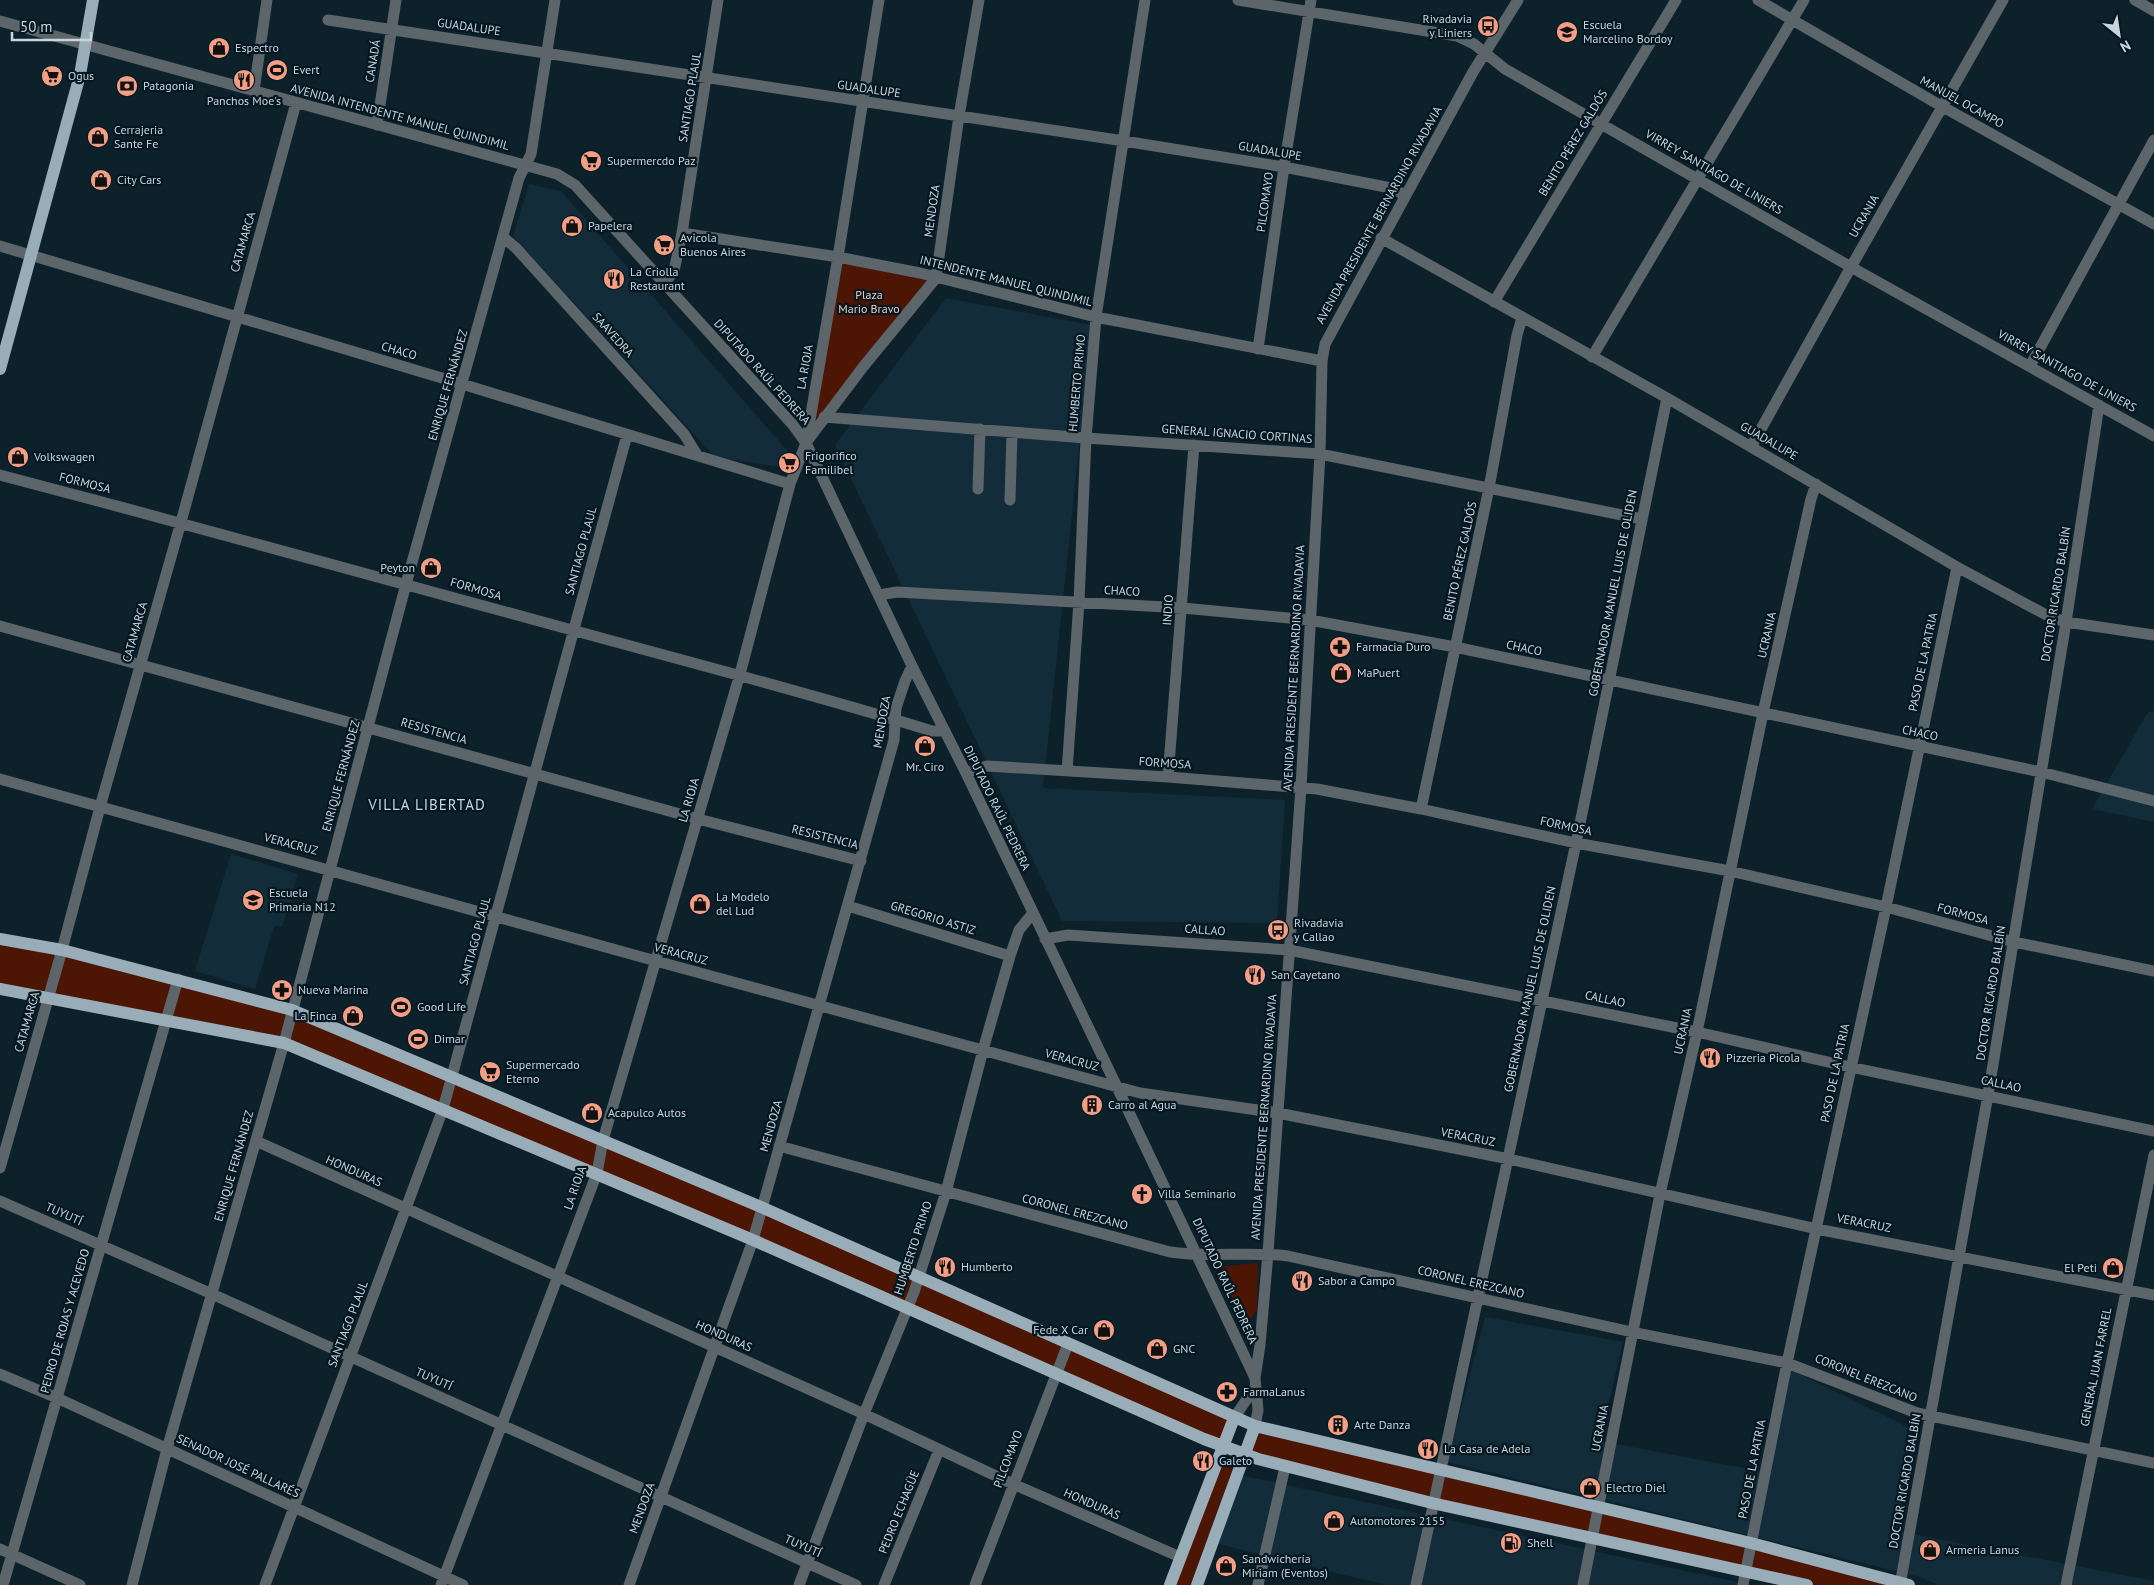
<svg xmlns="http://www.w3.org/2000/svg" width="2154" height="1585" font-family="'PT Sans',sans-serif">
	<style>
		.built { fill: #122c3a }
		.green { fill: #4d1504 }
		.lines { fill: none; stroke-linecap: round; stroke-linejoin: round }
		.minor { stroke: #5b656a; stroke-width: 11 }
		.major { stroke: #99adb8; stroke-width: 12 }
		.labels { text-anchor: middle; stroke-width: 4.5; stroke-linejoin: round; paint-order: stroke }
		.poi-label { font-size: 12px; fill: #c9d5dc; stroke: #051721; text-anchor: start }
		.street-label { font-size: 12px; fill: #c9d5dc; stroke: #051721 }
		.park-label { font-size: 12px; fill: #f8c7b9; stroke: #051721 }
		.quarter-label { font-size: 15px; letter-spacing: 1px; fill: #c2dae8; stroke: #051721 }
	</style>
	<rect width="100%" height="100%" fill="#0d212b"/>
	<path class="built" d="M529,184L561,191L805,471L715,457L513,236Z
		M946,298L1092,325L1043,788L1285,800L1277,923L1062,921L835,445Z
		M2154,711V822L2092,809L2148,712Z
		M231,854L298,874L282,927L274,926L255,989L195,971Z
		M1485,1317L1623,1342L1600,1441L1770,1473L1785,1367L1918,1432L1897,1531L2154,1581V1585H1938L1920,1577L1447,1462Z
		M1231,1473L1751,1585H1386L1206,1541Z"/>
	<path class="green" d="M838,257L936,278L806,443Z
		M0,939L292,1010L1234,1418L1223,1447L284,1043L0,989Z
		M1258,1263L1257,1310L1250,1319H1243L1239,1314L1217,1267Z
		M1255,1426L1909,1585H1807L1245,1455Z
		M1228,1457L1235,1459V1463L1190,1585H1176L1223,1460Z"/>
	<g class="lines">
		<path class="minor" d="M1238,0L1457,36L1474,44L1505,69L1851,267L2154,436
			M1758,0L1943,107L2154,224
			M2135,0L2154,11
			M328,20L1124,141L1284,167L1391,188L1405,195
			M0,21L557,174L575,185L793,425L806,443L912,666L966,773L1117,1087L1255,1378
			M254,91L267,0
			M377,125L396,0
			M682,233L838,257L920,273L1096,317L1322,361
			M503,237L516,248L684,434L697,455
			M1381,238L1667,398L1957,567L2050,617L2066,622L2154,635
			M0,246L462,384L790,484
			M664,284L674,271L682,233L718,0
			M1494,302L1676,0
			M1258,349L1284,167L1311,0
			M1592,357L1804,0
			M2030,366L2154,140
			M824,417L1086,438L1320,454L1642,519
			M808,440L863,367L936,278L959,116L979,0
			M1751,447L1851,267L2003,0
			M0,475C191,525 381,578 572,630C692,663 813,694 932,731H945
			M978,489L980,429
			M1010,500L1012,432
			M879,595L897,592L1183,608L1310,620L1455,647L2041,772L2154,801
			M0,626L698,819L861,861
			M1067,771L1079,602L1086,438L1096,317L1145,0
			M966,773L987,766L1168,777L1317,789L1421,809L1576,843L1730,871L1886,907L2014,942L2154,971
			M1168,777L1194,445
			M0,779L656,961L1140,1093L1278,1113L1509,1159L1817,1229L2154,1295
			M1421,809L1489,488L1517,335L1522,318
			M848,906L1010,956
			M1045,939L1068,935L1289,950L1697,1032L1850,1067L2154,1131
			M256,1141L864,1414L1013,1484L1180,1557
			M779,1146L1170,1252C1209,1258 1249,1251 1288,1256L1632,1332L1787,1363L1917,1413L2154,1463
			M0,1168L62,950L100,807L181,522L296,103
			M0,1201L212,1294L856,1585
			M0,1374L57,1398L463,1585
			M1234,1418L1255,1387
			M1255,1426L1258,1410L1255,1378L1260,1345L1268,1253L1301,787L1320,454L1322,361L1325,344L1473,72L1518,0
			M0,1549L80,1585
			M3,1585L178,979
			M132,1585L167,1449L284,1043L406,584L519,178L531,154L555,0
			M265,1585L443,1109L627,435
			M441,1585L597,1173L603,1140L740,674L790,484L806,443L838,257L879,0
			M629,1585L753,1240L894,740L896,708L905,681L912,666
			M799,1585L864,1414L914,1292L946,1192L983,1050L1010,956L1019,930L1033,913
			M884,1585L939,1450
			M975,1585L1068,1344
			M1258,1585L1285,1467
			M1416,1585L1576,843L1667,398
			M1583,1585L1660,1194L1697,1032L1763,713L1811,499L1816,484
			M1743,1585L1787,1363L1886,907L1957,567
			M1900,1585L1988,1095L2066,622L2099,405
			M2066,1585L2154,1155"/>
		<path class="major" d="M0,369L80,75L93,0
			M0,939L62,950L292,1010L761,1207L1255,1426L1751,1543L1909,1585
			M0,989L284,1043L753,1240L1204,1439L1258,1459L1432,1503L1807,1585
			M1170,1585L1234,1418
			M1197,1585L1255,1426"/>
	</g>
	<defs>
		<g id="bus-disc" transform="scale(1.125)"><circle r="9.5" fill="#f49e86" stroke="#051721"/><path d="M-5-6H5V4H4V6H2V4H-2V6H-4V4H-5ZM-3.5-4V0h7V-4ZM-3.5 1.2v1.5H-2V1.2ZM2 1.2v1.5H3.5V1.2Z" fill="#111"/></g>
		<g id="school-disc" transform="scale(1.125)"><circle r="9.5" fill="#f49e86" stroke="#051721"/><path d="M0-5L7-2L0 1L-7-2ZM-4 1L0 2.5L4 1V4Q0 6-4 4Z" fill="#111"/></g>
		<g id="shop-disc" transform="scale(1.125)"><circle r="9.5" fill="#f49e86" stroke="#051721"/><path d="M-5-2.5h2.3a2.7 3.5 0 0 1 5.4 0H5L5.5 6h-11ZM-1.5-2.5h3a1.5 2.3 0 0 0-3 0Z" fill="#111"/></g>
		<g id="stadium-disc" transform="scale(1.125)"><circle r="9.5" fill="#f49e86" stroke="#051721"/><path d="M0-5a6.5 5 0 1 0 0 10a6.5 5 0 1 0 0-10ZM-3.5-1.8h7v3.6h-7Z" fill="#111"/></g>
		<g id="supermarket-disc" transform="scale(1.125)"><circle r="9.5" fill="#f49e86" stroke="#051721"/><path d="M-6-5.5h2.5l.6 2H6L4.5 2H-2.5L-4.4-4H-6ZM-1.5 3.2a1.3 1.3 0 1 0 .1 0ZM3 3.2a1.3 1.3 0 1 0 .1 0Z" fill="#111"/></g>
		<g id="restaurant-disc" transform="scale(1.125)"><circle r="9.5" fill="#f49e86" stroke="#051721"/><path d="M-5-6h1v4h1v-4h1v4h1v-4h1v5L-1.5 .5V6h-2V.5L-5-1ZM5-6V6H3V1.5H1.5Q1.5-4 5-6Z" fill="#111"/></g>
		<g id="bank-disc" transform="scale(1.125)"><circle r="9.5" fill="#f49e86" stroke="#051721"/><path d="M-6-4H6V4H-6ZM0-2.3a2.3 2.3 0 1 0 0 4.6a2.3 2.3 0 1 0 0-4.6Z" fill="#111"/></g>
		<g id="pharmacy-disc" transform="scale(1.125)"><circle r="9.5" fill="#f49e86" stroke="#051721"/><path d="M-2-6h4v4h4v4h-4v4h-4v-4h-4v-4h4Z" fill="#111"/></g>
		<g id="building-disc" transform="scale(1.125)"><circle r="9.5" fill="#f49e86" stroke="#051721"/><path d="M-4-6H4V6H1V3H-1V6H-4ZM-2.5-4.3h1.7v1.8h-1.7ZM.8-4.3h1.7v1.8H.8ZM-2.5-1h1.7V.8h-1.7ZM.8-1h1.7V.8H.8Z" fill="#111"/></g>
		<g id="church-disc" transform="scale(1.125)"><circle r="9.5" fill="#f49e86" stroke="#051721"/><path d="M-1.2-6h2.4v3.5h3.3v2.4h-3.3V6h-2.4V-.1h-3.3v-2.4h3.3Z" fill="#111"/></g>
		<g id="fuel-disc" transform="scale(1.125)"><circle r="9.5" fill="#f49e86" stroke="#051721"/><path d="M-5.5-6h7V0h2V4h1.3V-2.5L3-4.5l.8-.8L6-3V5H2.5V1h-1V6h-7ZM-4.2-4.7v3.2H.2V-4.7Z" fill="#111"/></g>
	</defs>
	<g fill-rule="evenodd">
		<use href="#bus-disc" x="1488" y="26"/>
		<use href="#school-disc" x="1567" y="32"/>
		<use href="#shop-disc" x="219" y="48"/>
		<use href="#stadium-disc" x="277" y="70"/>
		<use href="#supermarket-disc" x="52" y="76"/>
		<use href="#restaurant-disc" x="244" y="80"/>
		<use href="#bank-disc" x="127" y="86"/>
		<use href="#shop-disc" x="98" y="137"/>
		<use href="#supermarket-disc" x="591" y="161"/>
		<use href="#shop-disc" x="101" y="180"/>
		<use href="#shop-disc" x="572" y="226"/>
		<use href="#supermarket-disc" x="664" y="245"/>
		<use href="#restaurant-disc" x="614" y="279"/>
		<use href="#shop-disc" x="18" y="457"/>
		<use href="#supermarket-disc" x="789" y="463"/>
		<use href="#shop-disc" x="431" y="568"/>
		<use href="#pharmacy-disc" x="1340" y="647"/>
		<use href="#shop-disc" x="1341" y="673"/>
		<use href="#shop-disc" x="925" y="746"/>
		<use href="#school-disc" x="253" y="900"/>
		<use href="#shop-disc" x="700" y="904"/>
		<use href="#bus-disc" x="1278" y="930"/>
		<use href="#restaurant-disc" x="1255" y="975"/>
		<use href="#pharmacy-disc" x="282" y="990"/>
		<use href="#stadium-disc" x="401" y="1007"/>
		<use href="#shop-disc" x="353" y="1016"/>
		<use href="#stadium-disc" x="418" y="1039"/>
		<use href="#restaurant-disc" x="1710" y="1058"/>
		<use href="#supermarket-disc" x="490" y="1072"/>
		<use href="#building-disc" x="1092" y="1105"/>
		<use href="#shop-disc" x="592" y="1113"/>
		<use href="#church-disc" x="1142" y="1194"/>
		<use href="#restaurant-disc" x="945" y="1267"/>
		<use href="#shop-disc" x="2113" y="1268"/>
		<use href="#restaurant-disc" x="1302" y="1281"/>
		<use href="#shop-disc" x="1104" y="1330"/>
		<use href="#shop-disc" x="1157" y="1349"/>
		<use href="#pharmacy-disc" x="1227" y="1392"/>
		<use href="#building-disc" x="1338" y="1425"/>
		<use href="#restaurant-disc" x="1428" y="1449"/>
		<use href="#restaurant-disc" x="1203" y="1461"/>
		<use href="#shop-disc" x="1590" y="1488"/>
		<use href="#shop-disc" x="1334" y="1521"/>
		<use href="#fuel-disc" x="1511" y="1543"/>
		<use href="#shop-disc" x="1930" y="1550"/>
		<use href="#shop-disc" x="1226" y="1566"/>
	</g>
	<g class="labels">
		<g class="poi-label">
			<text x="1472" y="23" text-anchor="end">Rivadavia<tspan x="1472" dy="14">y Liniers</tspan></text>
			<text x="1583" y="29">Escuela<tspan x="1583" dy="14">Marcelino Bordoy</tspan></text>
			<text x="235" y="52">Espectro</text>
			<text x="293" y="74">Evert</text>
			<text x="68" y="80">Ogus</text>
			<text x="143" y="90">Patagonia</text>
			<text x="244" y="105" text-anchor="middle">Panchos Moe's</text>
			<text x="114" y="134">Cerrajeria<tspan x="114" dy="14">Sante Fe</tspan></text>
			<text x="607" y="165">Supermercdo Paz</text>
			<text x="117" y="184">City Cars</text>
			<text x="588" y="230">Papelera</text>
			<text x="680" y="242">Avicola<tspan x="680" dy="14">Buenos Aires</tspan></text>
			<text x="630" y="276">La Criolla<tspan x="630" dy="14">Restaurant</tspan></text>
			<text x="805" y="460">Frigorifico<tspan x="805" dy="14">Familibel</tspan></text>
			<text x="34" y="461">Volkswagen</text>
			<text x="415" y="572" text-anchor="end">Peyton</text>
			<text x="1356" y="651">Farmacia Duro</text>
			<text x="1357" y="677">MaPuert</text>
			<text x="925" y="771" text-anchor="middle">Mr. Ciro</text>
			<text x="269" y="897">Escuela<tspan x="269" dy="14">Primaria N12</tspan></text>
			<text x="716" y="901">La Modelo<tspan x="716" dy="14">del Lud</tspan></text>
			<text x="1294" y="927">Rivadavia<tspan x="1294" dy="14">y Callao</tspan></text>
			<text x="1271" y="979">San Cayetano</text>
			<text x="298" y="994">Nueva Marina</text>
			<text x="417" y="1011">Good Life</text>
			<text x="337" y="1020" text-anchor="end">La Finca</text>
			<text x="434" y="1043">Dimar</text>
			<text x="1726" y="1062">Pizzeria Picola</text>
			<text x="506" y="1069">Supermercado<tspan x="506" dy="14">Eterno</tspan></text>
			<text x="1108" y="1109">Carro al Agua</text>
			<text x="608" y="1117">Acapulco Autos</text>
			<text x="1158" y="1198">Villa Seminario</text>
			<text x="961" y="1271">Humberto</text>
			<text x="2097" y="1272" text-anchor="end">El Peti</text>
			<text x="1318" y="1285">Sabor a Campo</text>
			<text x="1088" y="1334" text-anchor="end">Fede X Car</text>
			<text x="1173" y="1353">GNC</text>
			<text x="1243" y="1396">FarmaLanus</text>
			<text x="1354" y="1429">Arte Danza</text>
			<text x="1444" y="1453">La Casa de Adela</text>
			<text x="1219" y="1465">Galeto</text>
			<text x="1606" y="1492">Electro Diel</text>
			<text x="1350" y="1525">Automotores 2155</text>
			<text x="1527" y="1547">Shell</text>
			<text x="1946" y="1554">Armeria Lanus</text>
			<text x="1242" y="1563">Sandwichería<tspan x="1242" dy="14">Miriam (Eventos)</tspan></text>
		</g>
		<g class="street-label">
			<text transform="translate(469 27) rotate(8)" y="4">GUADALUPE</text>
			<text transform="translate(373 61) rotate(-81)" y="4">CANADÁ</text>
			<text transform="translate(869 89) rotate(8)" y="4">GUADALUPE</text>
			<text transform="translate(690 97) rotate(-81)" y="4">SANTIAGO PLAUL</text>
			<text transform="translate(1962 102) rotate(29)" y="4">MANUEL OCAMPO</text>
			<text transform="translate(400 117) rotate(15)" y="4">AVENIDA INTENDENTE MANUEL QUINDIMIL</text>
			<text transform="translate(1573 143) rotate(-59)" y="4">BENITO PÉREZ GALDÓS</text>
			<text transform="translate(1270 151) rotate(10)" y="4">GUADALUPE</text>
			<text transform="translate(1714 172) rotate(30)" y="4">VIRREY SANTIAGO DE LINIERS</text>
			<text transform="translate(1265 202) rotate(-82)" y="4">PILCOMAYO</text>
			<text transform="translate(932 211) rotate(-82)" y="4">MENDOZA</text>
			<text transform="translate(1379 215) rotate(-61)" y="4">AVENIDA PRESIDENTE BERNARDINO RIVADAVIA</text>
			<text transform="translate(1864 216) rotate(-60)" y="4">UCRANIA</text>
			<text transform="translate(243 242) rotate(-74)" y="4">CATAMARCA</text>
			<text transform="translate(1006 281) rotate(14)" y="4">INTENDENTE MANUEL QUINDIMIL</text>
			<text transform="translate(613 335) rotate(48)" y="4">SAAVEDRA</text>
			<text transform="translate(399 351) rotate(16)" y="4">CHACO</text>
			<text transform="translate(805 367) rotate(-80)" y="4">LA RIOJA</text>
			<text transform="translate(2067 371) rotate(29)" y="4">VIRREY SANTIAGO DE LINIERS</text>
			<text transform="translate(762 372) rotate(48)" y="4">DIPUTADO RAÚL PEDRERA</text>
			<text transform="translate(1077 383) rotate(-85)" y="4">HUMBERTO PRIMO</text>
			<text transform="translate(448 385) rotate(-74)" y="4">ENRIQUE FERNÁNDEZ</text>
			<text transform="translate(1237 434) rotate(4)" y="4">GENERAL IGNACIO CORTINAS</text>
			<text transform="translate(1769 441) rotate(30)" y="4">GUADALUPE</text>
			<text transform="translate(85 483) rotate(14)" y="4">FORMOSA</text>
			<text transform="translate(581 551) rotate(-75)" y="4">SANTIAGO PLAUL</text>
			<text transform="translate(1460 561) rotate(-78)" y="4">BENITO PÉREZ GALDÓS</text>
			<text transform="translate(476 589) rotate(16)" y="4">FORMOSA</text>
			<text transform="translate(1122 591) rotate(3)" y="4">CHACO</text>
			<text transform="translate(1613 593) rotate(-79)" y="4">GOBERNADOR MANUEL LUIS DE OLIDEN</text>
			<text transform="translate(2056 594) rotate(-81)" y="4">DOCTOR RICARDO BALBÍN</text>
			<text transform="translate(1168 610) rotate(-86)" y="4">INDIO</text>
			<text transform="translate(135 632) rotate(-74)" y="4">CATAMARCA</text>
			<text transform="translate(1767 635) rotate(-77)" y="4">UCRANIA</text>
			<text transform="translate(1524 648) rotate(12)" y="4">CHACO</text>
			<text transform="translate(1923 662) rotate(-78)" y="4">PASO DE LA PATRIA</text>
			<text transform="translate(1294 668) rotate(-87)" y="4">AVENIDA PRESIDENTE BERNARDINO RIVADAVIA</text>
			<text transform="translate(882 722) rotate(-80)" y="4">MENDOZA</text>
			<text transform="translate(434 731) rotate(16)" y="4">RESISTENCIA</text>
			<text transform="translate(1920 733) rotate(12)" y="4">CHACO</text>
			<text transform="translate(1165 763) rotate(4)" y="4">FORMOSA</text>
			<text transform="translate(341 776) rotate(-75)" y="4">ENRIQUE FERNÁNDEZ</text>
			<text transform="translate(689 800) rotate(-74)" y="4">LA RIOJA</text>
			<text transform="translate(997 808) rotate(64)" y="4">DIPUTADO RAÚL PEDRERA</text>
			<text transform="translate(1566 826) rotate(12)" y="4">FORMOSA</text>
			<text transform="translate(825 837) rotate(14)" y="4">RESISTENCIA</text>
			<text transform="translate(291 844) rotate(15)" y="4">VERACRUZ</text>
			<text transform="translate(1963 914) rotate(15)" y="4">FORMOSA</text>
			<text transform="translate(933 918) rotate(17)" y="4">GREGORIO ASTIZ</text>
			<text transform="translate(1205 930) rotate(4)" y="4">CALLAO</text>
			<text transform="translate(475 941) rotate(-75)" y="4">SANTIAGO PLAUL</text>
			<text transform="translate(681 954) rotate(15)" y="4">VERACRUZ</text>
			<text transform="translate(1530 989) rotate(-78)" y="4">GOBERNADOR MANUEL LUIS DE OLIDEN</text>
			<text transform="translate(1991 993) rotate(-81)" y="4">DOCTOR RICARDO BALBÍN</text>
			<text transform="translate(1605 999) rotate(12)" y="4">CALLAO</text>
			<text transform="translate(27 1022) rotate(-74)" y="4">CATAMARCA</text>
			<text transform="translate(1683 1031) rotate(-78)" y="4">UCRANIA</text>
			<text transform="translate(1072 1060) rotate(15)" y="4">VERACRUZ</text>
			<text transform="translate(1835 1073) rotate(-78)" y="4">PASO DE LA PATRIA</text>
			<text transform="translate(2001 1084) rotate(12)" y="4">CALLAO</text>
			<text transform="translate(1264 1117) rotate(-86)" y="4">AVENIDA PRESIDENTE BERNARDINO RIVADAVIA</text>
			<text transform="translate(771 1126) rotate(-74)" y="4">MENDOZA</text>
			<text transform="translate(1468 1137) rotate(11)" y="4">VERACRUZ</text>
			<text transform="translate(234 1166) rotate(-74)" y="4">ENRIQUE FERNÁNDEZ</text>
			<text transform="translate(354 1171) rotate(24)" y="4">HONDURAS</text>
			<text transform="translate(575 1188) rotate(-71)" y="4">LA RIOJA</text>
			<text transform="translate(1075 1212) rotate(15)" y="4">CORONEL EREZCANO</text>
			<text transform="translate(64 1214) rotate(24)" y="4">TUYUTÍ</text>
			<text transform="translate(1864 1223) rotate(11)" y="4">VERACRUZ</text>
			<text transform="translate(913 1248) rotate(-72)" y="4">HUMBERTO PRIMO</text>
			<text transform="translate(1225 1281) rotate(65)" y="4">DIPUTADO RAÚL PEDRERA</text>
			<text transform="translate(1471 1282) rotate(13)" y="4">CORONEL EREZCANO</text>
			<text transform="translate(65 1321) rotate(-74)" y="4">PEDRO DE ROJAS Y ACEVEDO</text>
			<text transform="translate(348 1324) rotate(-69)" y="4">SANTIAGO PLAUL</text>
			<text transform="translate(724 1336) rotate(24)" y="4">HONDURAS</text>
			<text transform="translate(2096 1367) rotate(-79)" y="4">GENERAL JUAN FARREL</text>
			<text transform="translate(1866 1378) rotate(22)" y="4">CORONEL EREZCANO</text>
			<text transform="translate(434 1379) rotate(24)" y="4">TUYUTÍ</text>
			<text transform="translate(1600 1428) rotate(-79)" y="4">UCRANIA</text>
			<text transform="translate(1008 1459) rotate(-69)" y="4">PILCOMAYO</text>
			<text transform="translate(238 1466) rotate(25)" y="4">SENADOR JOSÉ PALLARÉS</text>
			<text transform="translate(1752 1469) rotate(-79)" y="4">PASO DE LA PATRIA</text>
			<text transform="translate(1905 1481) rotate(-80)" y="4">DOCTOR RICARDO BALBÍN</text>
			<text transform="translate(1092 1504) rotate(24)" y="4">HONDURAS</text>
			<text transform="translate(642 1508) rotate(-70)" y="4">MENDOZA</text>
			<text transform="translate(899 1512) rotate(-68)" y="4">PEDRO ECHAGÜE</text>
			<text transform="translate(803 1546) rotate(24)" y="4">TUYUTÍ</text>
		</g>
		<g class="park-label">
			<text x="869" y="299">Plaza<tspan x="869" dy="14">Mario Bravo</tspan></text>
		</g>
		<g class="quarter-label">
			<text x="427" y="810">VILLA LIBERTAD</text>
		</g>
	</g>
	<g transform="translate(2119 35) rotate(150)" stroke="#051721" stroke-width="4" paint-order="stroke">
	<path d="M0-4L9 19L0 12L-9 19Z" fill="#c9d5dc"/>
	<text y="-8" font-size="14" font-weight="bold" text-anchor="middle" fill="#c9d5dc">N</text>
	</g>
	<path d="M12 32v8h79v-8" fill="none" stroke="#c9d5dc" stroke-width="2.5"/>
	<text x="20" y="32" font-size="15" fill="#c9d5dc" stroke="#051721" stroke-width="4" paint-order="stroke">50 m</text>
</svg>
